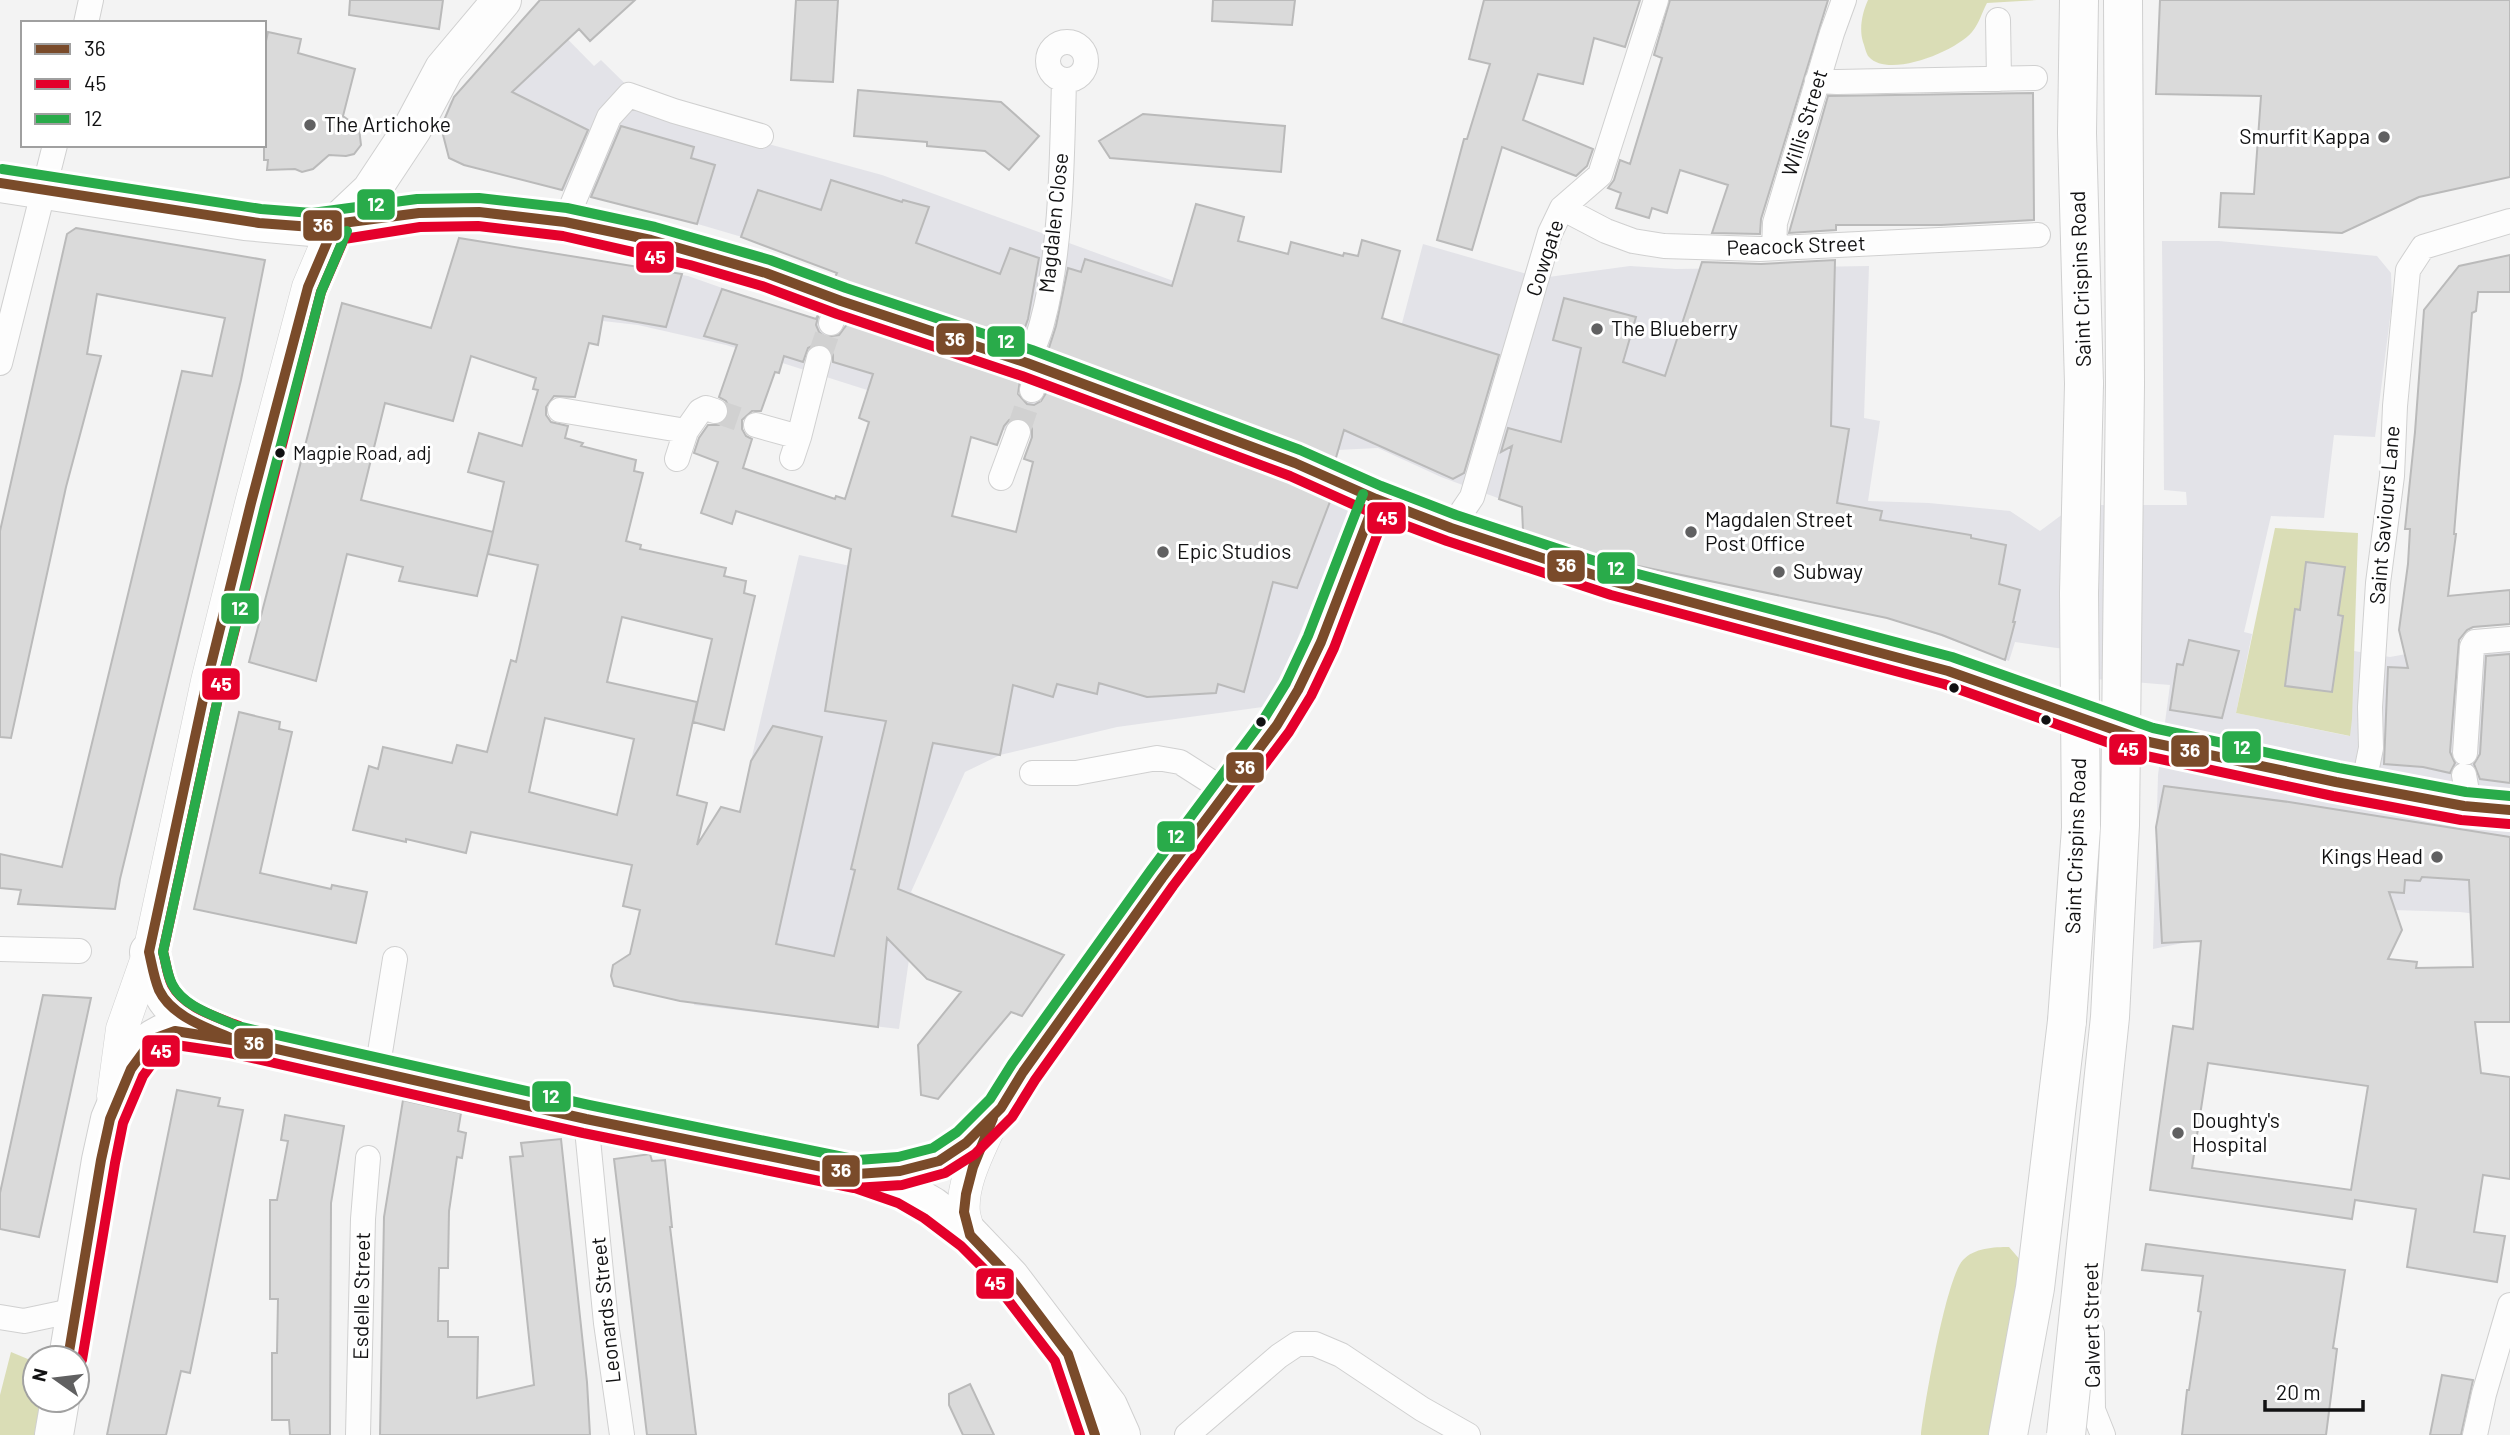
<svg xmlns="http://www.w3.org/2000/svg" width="2510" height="1435" font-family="Barlow,sans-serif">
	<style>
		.built { fill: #e3e3e8 }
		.green { fill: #daddb6 }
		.building { fill: #dadada; stroke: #bababa; stroke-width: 2; fill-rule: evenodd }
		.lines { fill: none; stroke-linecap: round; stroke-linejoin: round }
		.minor-tunnel { stroke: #d1d1d1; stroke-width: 24; stroke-dasharray: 24 12; stroke-linecap: butt }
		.minor-casing { stroke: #d0d0d0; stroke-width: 26 }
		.tertiary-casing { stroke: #d0d0d0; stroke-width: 33 }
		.primary-casing { stroke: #d0d0d0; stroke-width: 40 }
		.minor { stroke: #fdfdfd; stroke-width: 24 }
		.tertiary { stroke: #fdfdfd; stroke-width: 32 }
		.primary { stroke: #fdfdfd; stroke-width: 38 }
		.primary-bridge-casing { stroke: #d0d0d0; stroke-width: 40; stroke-linecap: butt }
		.primary-bridge { stroke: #fdfdfd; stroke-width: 38 }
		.bus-1-casing { stroke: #fff; stroke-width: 16 }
		.bus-2-casing { stroke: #fff; stroke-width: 16 }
		.bus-3-casing { stroke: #fff; stroke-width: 16 }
		.bus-1 { stroke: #7a4b2a; stroke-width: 10 }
		.bus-2 { stroke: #e4002b; stroke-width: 10 }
		.bus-3 { stroke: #29ab4a; stroke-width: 10 }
		.poi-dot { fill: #606061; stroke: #fff; stroke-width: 2.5 }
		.bus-dot { fill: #111112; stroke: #fff; stroke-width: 2.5 }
		.labels { text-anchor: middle; stroke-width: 6; stroke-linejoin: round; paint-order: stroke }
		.bus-label { font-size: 19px; fill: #111112; stroke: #fff; text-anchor: start }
		.street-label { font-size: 21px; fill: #111112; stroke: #fff }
		.poi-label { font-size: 21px; fill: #111112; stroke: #fff; text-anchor: start }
		.line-badge { stroke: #fff; stroke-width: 2.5 }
		.badge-label { font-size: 19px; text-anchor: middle; font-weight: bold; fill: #fff }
	</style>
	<rect width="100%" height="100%" fill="#f3f3f3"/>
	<path class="built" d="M535,6L594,66L601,60L655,113L882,175L1179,283L1393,357L1423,244L1541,278L1630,266L1676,269L1869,266L1864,418L1880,421L1868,501L1929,503L2010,511L2040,531L2075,505H2187L2186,492L2164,490L2162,241H2219L2377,256L2391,273L2392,302L2375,437L2334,435L2324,518L2271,516L2244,632L2252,634L2236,713L2349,736L2354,651L2390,657L2510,635V918L2460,912L2392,910L2213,937L2153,949L2158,775L2170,685L2071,677V650L2015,642L2009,661L1903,622L1763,591L1619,563L1528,536L1523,531L1522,507L1441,477L1378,448L1337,450L1160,392L742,237L674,217L546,186L441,127L450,102Z
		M527,248L688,276L748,297L948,360L1090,410L1269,465L1341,497L1349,513L1270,706L1117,727L1000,755L965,772L911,892L918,897L899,1029L694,1005L799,555L1032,605L1078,451L911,404L726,345L638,325L515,311Z"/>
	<path class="green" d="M1868,0H2037L1987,3C1982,12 1979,24 1972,32C1956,51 1889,79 1869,57C1866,54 1865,47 1863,42C1859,29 1862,13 1868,0Z
		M2275,528L2358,533L2352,719L2350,736L2236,713Z
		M2009,1247L2022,1262L1989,1435H1921C1924,1406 1946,1278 1963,1260C1974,1248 1994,1247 2009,1247Z
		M11,1352L35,1362V1400H46L36,1435H0V1395Z"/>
	<path class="building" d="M350,0H443L439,29L349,15Z
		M540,0H635L590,41L579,29L512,92L588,130L562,190L464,165L449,158L441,127L454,97Z
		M796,0H838L833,82L791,80Z
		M1213,0H1295L1292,25L1212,21Z
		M1484,0H1640L1625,47L1594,38L1583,84L1538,74L1523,120L1593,149L1587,166L1576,176L1502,147L1472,250L1437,240L1464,139H1467L1490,64L1469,59Z
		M1670,0H1828L1761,219L1760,234L1712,233L1728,185L1680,170L1667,213L1652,208L1649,218L1616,208L1621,193L1608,188L1614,180L1620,160L1630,164L1662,58L1654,55Z
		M2160,0H2510V177L2419,197L2342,233L2219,227L2221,193L2254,194L2261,96L2156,94Z
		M268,32L301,39L298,53L355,69L343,116L359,128L361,145L354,154L346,156L329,155L313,169L302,172L295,169L267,170L268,160H264V50Z
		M858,90L1001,102L1039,136L1009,170L985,151L927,146V142L854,136Z
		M2033,93L2034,220L1941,225H1836V230L1789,233L1828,96Z
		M1143,114L1285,126L1281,172L1110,158L1099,141Z
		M621,126L694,147L691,158L715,165L697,224L591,197Z
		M831,180L902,202L903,200L929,207L916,243L1000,274L1010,248L1039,258L1028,319L1020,341L834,279L837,273L741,237L758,190L821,210Z
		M1196,204L1244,217L1238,241L1288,254L1291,242L1343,256L1344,253L1358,256L1362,240L1400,251L1382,318L1499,355L1464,473L1453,479L1344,430L1335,461L1301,446L1048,351L1056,326L1068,268L1081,272L1085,259L1172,286Z
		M76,228L265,260L241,380L120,879L115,909L18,904L21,890L0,888V854L62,867L182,371L212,376L225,318L97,294L87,354L101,356L66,487L11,738L0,737V531L67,234Z
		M459,238L682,274L666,327L603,316L598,345L589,343L575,397L554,396L546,407V415L551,422L568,426L565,438L583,443L581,446L636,460L634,471L643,473L626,541L641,545L640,549L726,568L724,576L746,581L744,593L755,596L724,730L693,722L712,639L622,617L607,682L697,702L677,795L707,803L697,845L721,807L740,812L751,761L773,726L822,737L776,944L834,956L855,870L851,869L886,721L825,711L851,549L736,511L732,524L701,513L718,462L694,453L699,438L708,425H719L729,416V407L726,401L719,397L737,345L704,336L722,289L816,319L819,313L816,325L819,332L825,337L839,335L848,323L1020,380L1018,394L1027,404L1034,405L1041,401L1048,390L1288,480L1331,499L1297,588L1273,582L1244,692L1218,684L1216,693L1147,697L1099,683L1097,694L1057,684L1053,697L1013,685L1000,755L933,743L898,889L1064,955L1022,1016L1011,1012L938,1099L921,1095L918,1045L961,992L927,979L887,938L878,1027L680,1001L614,986L611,976L613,965L630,954L640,910L623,906L632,865L471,832L466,853L406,839V842L353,830L369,766L378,769L383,747L452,763L457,745L487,752L511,660L516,662L538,565L488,554L504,482L468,472L479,433L522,446L538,390L533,389L536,378L471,356L453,421L385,403L361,500L493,532L477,596L399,581L403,567L347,554L316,681L249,662L342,303L431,328ZM816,344H823L830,348L833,355V362L873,374L859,418L869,422L845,499L836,496L835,499L743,468L752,439L746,436L742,429V420L752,411H761L775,372L779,373L784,356L803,362L808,348ZM1016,417L1029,422L1032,429V437L1024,459L1033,462L1016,532L952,516L971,437L997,445L1004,426L1009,420ZM545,718L634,739L617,815L529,792Z
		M2510,255V292H2478L2476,311L2472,313L2454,534H2456L2448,596L2510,590V624L2473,627L2467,630L2459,640L2450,752L2455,763L2450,773L2423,767L2384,764L2388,667L2408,668L2399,630L2408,564L2410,529H2405L2415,432L2424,310L2459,266Z
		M1835,260L1831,426L1849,429L1837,503L1882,511L1880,520L1971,535V538L2006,545L1999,584L2020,590L2013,622H2015L2005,660L1942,635L1887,618L1600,558L1528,534L1523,531L1522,507L1499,499L1512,446L1501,452L1508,428L1561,442L1581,348L1553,340L1564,298L1636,317L1623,362L1665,376L1702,262L1761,264Z
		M2306,562L2345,567L2338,615L2343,616L2332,692L2285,686L2295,609L2300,610Z
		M2189,640L2239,651L2222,718L2170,710L2177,664L2183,665Z
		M2510,654V783L2480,779L2474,764L2480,754L2486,656Z
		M239,712L280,722L279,729L292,732L260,873L331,889L332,885L367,892L356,943L194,909Z
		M2164,786L2289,802L2510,837V1022H2475L2481,1073L2510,1077V1179L2483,1175L2474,1232L2505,1236L2497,1282L2407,1267L2416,1209L2355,1200L2352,1219L2150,1190L2173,1026L2193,1029L2201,941L2162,943L2156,827ZM2422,877L2469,880L2473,967L2416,968L2417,962L2388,959L2402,930L2389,892L2404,893L2405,880L2420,881ZM2208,1063L2368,1086L2351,1190L2192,1168Z
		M43,995L91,998L39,1237L0,1229V1193Z
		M177,1090L220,1098L218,1106L243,1110L204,1305L190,1373L181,1371L166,1435H107Z
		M403,1100L461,1113L458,1131L466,1133L462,1158L457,1157L449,1211L448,1268H439L438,1321H448V1337H478L477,1398L534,1385L510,1157L523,1156L521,1143L561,1139L587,1382L590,1435H380L384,1217Z
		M285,1115L344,1126L331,1203L330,1435H290L289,1420H272V1353H277L278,1299H270V1200H277L288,1141L281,1140Z
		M650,1154L652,1161L665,1160L672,1227H670L696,1435H647L614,1159Z
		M2146,1244L2345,1270L2333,1348L2337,1349L2326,1435H2182L2187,1390H2189L2201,1312L2198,1311L2203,1276L2142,1270Z
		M2442,1375L2473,1380L2461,1435H2430Z
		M970,1384L994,1435H963L949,1405V1394Z"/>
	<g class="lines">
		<path class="minor-tunnel" d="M819,358L831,323
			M715,411L756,425
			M1018,432L1032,390"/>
		<g class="minor-casing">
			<path id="minor" d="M1998,20L1999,79
				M86,23L91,0
				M1048 61a19 19 0 1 1 38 0a19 19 0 1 1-38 0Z
				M1817,81L1837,82L2035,78
				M1562,208L1606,231L1633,241L1664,246L1760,249L2038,235
				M565,222L609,117L629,95L674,111L761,136
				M1774,248L1775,223L1832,33L1844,0
				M831,323L841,301
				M0,363L55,145
				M1027,363C1032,350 1039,336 1042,323C1062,250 1062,155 1064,80
				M1032,390L1039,368
				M560,410L686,431L700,411L706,408L715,411
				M756,425L799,437L819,358
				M792,458L799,437
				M677,459L686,431
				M1001,478L1018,432
				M1451,528L1472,497L1550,233L1562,208L1600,175L1656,0
				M2465,753L2472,647L2475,642L2510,639
				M1032,773H1076L1157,758L1180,762L1227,792
				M2464,775L2466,786L2464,806
				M2363,787L2371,748L2370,707L2378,583L2392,476L2395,406L2408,270L2423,247L2510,221
				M0,949L79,951
				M377,1071L395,959
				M586,1119L606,1323L622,1435
				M0,1317L24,1321L76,1310
				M2092,1333L2093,1410L2103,1435
				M358,1435L363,1219L368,1158
				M1187,1435L1279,1356L1297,1344H1315L1341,1355L1422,1409L1468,1435
				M2475,1435L2484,1394L2510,1305"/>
		</g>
		<g class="tertiary-casing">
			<path id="tertiary" d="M113,1096L122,1029L149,952L207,681L251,503L308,287L334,226L419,213L479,212L565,222L694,251L766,273L841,301L1027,363L1295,463L1376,499L1416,513L1451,528L1615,582L1948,671L2149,742L2336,782L2464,806L2510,810
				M862,1174L900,1171L939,1161L966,1143L1001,1108L1023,1072L1162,878L1277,725L1298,690L1321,642L1376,499
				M970,1235C968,1228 965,1220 964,1213C961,1184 979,1151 990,1126"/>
		</g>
		<g class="primary-casing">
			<path id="primary" d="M2079,0L2077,133L2084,384
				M2123,0L2125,384
				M0,183L245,221L312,227L334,226L371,191L412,129L444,69L502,0
				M149,952C163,1003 166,1009 216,1031
				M68,1358L101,1160L110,1119L131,1069L153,1039L162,1034L175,1031L233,1039L586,1119L857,1174L904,1190L932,1206L970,1235L1010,1277L1108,1406L1121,1435
				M54,1435L60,1400
				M2008,1435L2035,1288L2067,1021"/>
		</g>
		<use href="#minor" class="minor"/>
		<use href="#tertiary" class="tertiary"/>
		<use href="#primary" class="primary"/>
		<g class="primary-bridge-casing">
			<path id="primary-bridge" d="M2067,1021L2081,828L2079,593L2084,384
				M2066,1435L2110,1017L2120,825L2125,384"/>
		</g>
		<use href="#primary-bridge" class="primary-bridge"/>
		<g class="bus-1-casing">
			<path id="bus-1" d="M0,183L259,223L312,227L419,213L479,212L565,222L651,240L766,273L841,301L1027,363L1295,463L1376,499L1451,528L1615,582L1948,671L2149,742L2336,782L2464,806L2510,810
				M334,226L308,287L251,503L207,681L149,952C152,965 154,978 159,990C172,1017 208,1028 233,1039L586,1119L857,1174L900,1171L939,1161L966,1143L1001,1108L1023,1072L1162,878L1277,725L1298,690L1321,642L1376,499
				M993,1118L973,1167L966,1194L964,1212L970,1235L1010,1277L1068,1354L1095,1435
				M68,1358L101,1160L110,1119L131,1069L153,1039L175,1031L251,1043"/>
		</g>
		<g class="bus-2-casing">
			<path id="bus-2" d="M239,1026C217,1017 184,1008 172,985C167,975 166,962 163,952L221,684L321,292L344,239L420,227L478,226L563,236L690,265L762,286L837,314L1022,376L1290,476L1370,512L1447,541L1611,595L1944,684L2146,756L2333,796L2461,820L2509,824
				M852,1187L898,1203L924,1218L961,1246L984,1269L1055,1361L1080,1435
				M82,1360L115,1163L123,1123L143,1076L162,1050L167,1047L176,1045L230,1053L583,1133L854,1188L902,1185L945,1173L975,1154L1012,1117L1035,1080L1173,886L1289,732L1311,696L1334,648L1389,504"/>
		</g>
		<g class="bus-3-casing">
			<path id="bus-3" d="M2,169L261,209L312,213L417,199L479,198L567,208L655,227L770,260L846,288L1032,350L1300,450L1381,486L1456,515L1619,569L1952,657L2153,728L2339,768L2466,792L2510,796
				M347,231L321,292L265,506L221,684L163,952C166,962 167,974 172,984C183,1007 216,1016 237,1026L589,1105L858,1160L898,1157L933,1148L957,1132L990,1099L1012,1064L1151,870L1265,717L1286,683L1308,636L1363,494"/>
		</g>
		<use href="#bus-1" class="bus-1"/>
		<use href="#bus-2" class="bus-2"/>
		<use href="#bus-3" class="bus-3"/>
	</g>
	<g class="poi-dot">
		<circle cx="310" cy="125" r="7"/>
		<circle cx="2384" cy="137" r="7"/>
		<circle cx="1597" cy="329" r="7"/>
		<circle cx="1691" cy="532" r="7"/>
		<circle cx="1163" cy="552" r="7"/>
		<circle cx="1779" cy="572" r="7"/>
		<circle cx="2437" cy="857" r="7"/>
		<circle cx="2178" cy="1133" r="7"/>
	</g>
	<g class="bus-dot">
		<circle cx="280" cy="453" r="6"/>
		<circle cx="1954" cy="688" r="6"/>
		<circle cx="2046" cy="720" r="6"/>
		<circle cx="1261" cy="722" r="6"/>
	</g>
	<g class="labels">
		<g class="bus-label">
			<text x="293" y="460">Magpie Road, adj</text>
		</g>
		<g class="street-label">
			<text transform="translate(1805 123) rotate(-73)" y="7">Willis Street</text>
			<text transform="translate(1054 223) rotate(-84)" y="7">Magdalen Close</text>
			<text transform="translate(1796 246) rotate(-2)" y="7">Peacock Street</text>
			<text transform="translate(1545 258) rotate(-72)" y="7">Cowgate</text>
			<text transform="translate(2081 279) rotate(-92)" y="7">Saint Crispins Road</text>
			<text transform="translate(2385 515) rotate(-85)" y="7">Saint Saviours Lane</text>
			<text transform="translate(2076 846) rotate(-88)" y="7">Saint Crispins Road</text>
			<text transform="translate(362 1296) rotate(-89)" y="7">Esdelle Street</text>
			<text transform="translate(606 1310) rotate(-96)" y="7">Leonards Street</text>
			<text transform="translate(2092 1325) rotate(-91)" y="7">Calvert Street</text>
		</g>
		<g class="poi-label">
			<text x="324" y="132">The Artichoke</text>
			<text x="2370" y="144" text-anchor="end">Smurfit Kappa</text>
			<text x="1611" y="336">The Blueberry</text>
			<text x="1705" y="527">Magdalen Street<tspan x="1705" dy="24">Post Office</tspan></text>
			<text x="1177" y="559">Epic Studios</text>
			<text x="1793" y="579">Subway</text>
			<text x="2423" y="864" text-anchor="end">Kings Head</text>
			<text x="2192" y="1128">Doughty's<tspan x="2192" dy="24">Hospital</tspan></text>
		</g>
	</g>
	<g class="line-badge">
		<rect x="356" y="188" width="40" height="33" rx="7" fill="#29ab4a"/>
		<rect x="302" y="209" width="41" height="33" rx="7" fill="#7a4b2a"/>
		<rect x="635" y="240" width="40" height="34" rx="7" fill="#e4002b"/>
		<rect x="935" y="322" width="40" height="34" rx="7" fill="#7a4b2a"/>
		<rect x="986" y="325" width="40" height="33" rx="7" fill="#29ab4a"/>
		<rect x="1366" y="501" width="41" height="34" rx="7" fill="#e4002b"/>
		<rect x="1546" y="549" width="40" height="34" rx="7" fill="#7a4b2a"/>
		<rect x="1596" y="551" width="40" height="34" rx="7" fill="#29ab4a"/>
		<rect x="220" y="592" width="40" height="33" rx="7" fill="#29ab4a"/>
		<rect x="201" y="667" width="40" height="34" rx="7" fill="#e4002b"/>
		<rect x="2221" y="730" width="41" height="34" rx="7" fill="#29ab4a"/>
		<rect x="2108" y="733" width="40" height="33" rx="7" fill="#e4002b"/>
		<rect x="2170" y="734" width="40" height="34" rx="7" fill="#7a4b2a"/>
		<rect x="1225" y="751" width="40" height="33" rx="7" fill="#7a4b2a"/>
		<rect x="1156" y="820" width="40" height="33" rx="7" fill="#29ab4a"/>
		<rect x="233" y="1027" width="41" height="33" rx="7" fill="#7a4b2a"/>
		<rect x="141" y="1034" width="40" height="34" rx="7" fill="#e4002b"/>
		<rect x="531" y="1080" width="41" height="33" rx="7" fill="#29ab4a"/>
		<rect x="821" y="1154" width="40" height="34" rx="7" fill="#7a4b2a"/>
		<rect x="975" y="1267" width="40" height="33" rx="7" fill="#e4002b"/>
	</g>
	<g class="badge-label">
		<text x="376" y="211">12</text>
		<text x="323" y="232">36</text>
		<text x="655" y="264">45</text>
		<text x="955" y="346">36</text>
		<text x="1006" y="348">12</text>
		<text x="1387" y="525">45</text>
		<text x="1566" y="572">36</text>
		<text x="1616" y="575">12</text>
		<text x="240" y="615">12</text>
		<text x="221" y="691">45</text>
		<text x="2242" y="754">12</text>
		<text x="2128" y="756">45</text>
		<text x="2190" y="757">36</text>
		<text x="1245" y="774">36</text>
		<text x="1176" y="843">12</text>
		<text x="254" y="1050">36</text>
		<text x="161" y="1058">45</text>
		<text x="551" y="1103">12</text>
		<text x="841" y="1177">36</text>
		<text x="995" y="1290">45</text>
	</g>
	<rect x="21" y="21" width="245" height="126" fill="#ffffff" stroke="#a0a0a0" stroke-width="2"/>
	<rect x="35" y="44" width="35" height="10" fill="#7a4b2a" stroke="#a0a0a0" stroke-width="2"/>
	<text x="84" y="56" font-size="21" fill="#111112">36</text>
	<rect x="35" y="79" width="35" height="10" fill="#e4002b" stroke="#a0a0a0" stroke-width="2"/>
	<text x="84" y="91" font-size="21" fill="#111112">45</text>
	<rect x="35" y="114" width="35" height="10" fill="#29ab4a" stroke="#a0a0a0" stroke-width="2"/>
	<text x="84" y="126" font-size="21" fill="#111112">12</text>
	<g transform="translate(56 1379) rotate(284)"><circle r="33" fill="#ffffff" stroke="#a0a0a0" stroke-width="2"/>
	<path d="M0-5L12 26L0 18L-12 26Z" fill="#606061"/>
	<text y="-10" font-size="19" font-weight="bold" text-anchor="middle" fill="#111112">N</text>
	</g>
	<path d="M2265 1400v10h98v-10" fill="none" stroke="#111112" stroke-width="3.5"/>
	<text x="2276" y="1400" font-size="21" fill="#111112" stroke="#ffffff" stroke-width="5" paint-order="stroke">20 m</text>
</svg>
